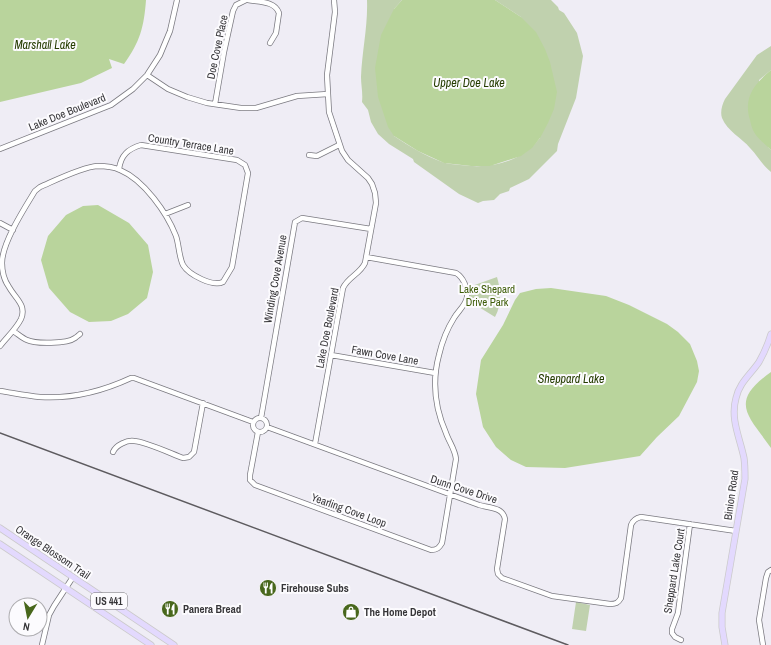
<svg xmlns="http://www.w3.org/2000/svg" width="771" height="645" font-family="'Archivo Narrow',sans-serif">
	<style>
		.green { fill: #c0d1ae }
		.water { fill: #b9d49c }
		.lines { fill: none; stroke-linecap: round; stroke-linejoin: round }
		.minor-casing { stroke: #7b7a81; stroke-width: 6 }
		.major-casing { stroke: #cbcacb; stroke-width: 7 }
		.minor { stroke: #fff; stroke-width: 4.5 }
		.major { stroke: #e3d9fe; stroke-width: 5.5 }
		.rail { stroke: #5d5b5f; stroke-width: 1.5 }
		.labels { text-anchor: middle; stroke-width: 4; stroke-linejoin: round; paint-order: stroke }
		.shield { fill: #fcfbfe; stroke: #717073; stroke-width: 1 }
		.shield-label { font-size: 10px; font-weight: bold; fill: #363538 }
		.street-label { font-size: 11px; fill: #363538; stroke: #fcfbfe }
		.park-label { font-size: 11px; fill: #3d5c07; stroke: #fcfbfe }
		.poi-label { font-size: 11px; font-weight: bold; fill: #363538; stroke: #fcfbfe; text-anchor: start }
		.water-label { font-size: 12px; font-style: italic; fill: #253c00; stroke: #fcfbfe }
	</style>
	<rect width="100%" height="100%" fill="#efedf5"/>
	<path class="green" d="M367,0H402L394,9V136C409,146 425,156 442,162C448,164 454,164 460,165C491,169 520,163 540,138L521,17L495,0H551L558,7L559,10L564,13L577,33L583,56L576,98L558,144L557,151L529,179L510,188L509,191L500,194L494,200L483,201L478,203L459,194L414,162L413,159L389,144L378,134L371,122L368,110L362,102C363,93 361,85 361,77C362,51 368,26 367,0Z
		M771,46V70L759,80L768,147L771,150V172C762,165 758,156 750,148C742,138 727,131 722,118C720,112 722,105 725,99L757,55Z
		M497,277C501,291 502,304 495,317L469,301L470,294L469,287Z
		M576,602L590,605L586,631L572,629Z"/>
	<path class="water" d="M0,0H146C144,27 140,42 124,64L109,59L112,68L81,83L0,102Z
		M402,0H495L521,17L536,32L545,49L550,62L557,92L554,109L548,123L540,138L532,148L521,156L490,166H471L444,163L418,151L394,136L388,127L378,97L375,68L381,35L394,9Z
		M771,70V150C765,144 758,139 754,132C752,129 751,124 750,120C743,98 754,84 771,70Z
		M98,205L129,223L148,245L153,272L147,298L128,314L111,321L89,322L70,312L49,288L41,260L48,236L66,215L83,206Z
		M551,288L606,296L629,305L667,324L678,332L690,344L697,361L699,371L697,382L679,416L657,437L640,456L565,468L526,467L511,460L496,447L483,427L476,394L481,360L503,325L515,300L520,293L536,289Z
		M771,372V448C747,414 729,402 771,372Z"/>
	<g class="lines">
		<g class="minor-casing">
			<path id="minor" d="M248,0C259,2 275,1 279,13L276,33L270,43
				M147,75L168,89L187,97L207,103L241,108H256L297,96L328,94
				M215,104L224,52L233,11L236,5L246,0
				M0,149L111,105L133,89L147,75L160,55L170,31L177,0
				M309,155L317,156L339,145
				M165,214L188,205
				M0,223L13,230
				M13,331C18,334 22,338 27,340C35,344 67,344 75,338C75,338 79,335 80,334
				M0,346C7,337 16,329 21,319C27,305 15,298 9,287C4,280 2,271 2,263C2,243 24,209 35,191L40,187C54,181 82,167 97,166C104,166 114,167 120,170C144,180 167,213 176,236C179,245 179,257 183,265C189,275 213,287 223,282L232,267L248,173L245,165L237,160L141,145C128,149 121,155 119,169
				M331,355L435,373
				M0,391C13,393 27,396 40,397C71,399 103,391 131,378H134L253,422
				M253 425a7 7 0 1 1 14 0a7 7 0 1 1-14 0Z
				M261,418L295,222L302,218L371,229
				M267,427L479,505C489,508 503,507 505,519L497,569L498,574L502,578L552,596L610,604C616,604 618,603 621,598L631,525C633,520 636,518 641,517L736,531
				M258,432L250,475V480L255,485L431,550C437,550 439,548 442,543L456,459C455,449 449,442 446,433C435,408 432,381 439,355C442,342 447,329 454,318C458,311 466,305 467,297C468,288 463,277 456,273L366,257
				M315,444L343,288C348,277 360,274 365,263L376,203L375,193L372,184L368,178L348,160L342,151L329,112L327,75L335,12L334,0
				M113,452C116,445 127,440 134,441C144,441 172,454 183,458L189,457L194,452L203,403
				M681,640L675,637L672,633V629L678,613L690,524
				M42,645L49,615L54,606L73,577
				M763,645L759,620L766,578L768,572L771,570"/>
		</g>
		<g class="major-casing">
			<path id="major" d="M0,528L174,645
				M0,544L151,645
				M725,645L722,627V613L745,479C745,472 745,465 744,458C740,438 730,419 736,398C739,383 751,374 759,362C764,353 768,344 771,334"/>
		</g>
		<use href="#minor" class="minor"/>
		<use href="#major" class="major"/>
		<path class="rail" d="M0,433L568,645"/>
	</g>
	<defs>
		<g id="restaurant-disc" transform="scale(0.9)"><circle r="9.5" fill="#48671c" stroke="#fcfbfe"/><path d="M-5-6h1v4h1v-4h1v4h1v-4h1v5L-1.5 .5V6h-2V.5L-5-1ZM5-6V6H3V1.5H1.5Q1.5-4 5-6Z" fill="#fff"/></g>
		<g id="shop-disc" transform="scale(0.9)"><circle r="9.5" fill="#48671c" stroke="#fcfbfe"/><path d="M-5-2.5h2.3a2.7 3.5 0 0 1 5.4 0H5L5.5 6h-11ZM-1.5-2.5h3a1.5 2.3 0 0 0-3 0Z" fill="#fff"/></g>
	</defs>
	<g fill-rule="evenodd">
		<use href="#restaurant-disc" x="268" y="588"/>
		<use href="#restaurant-disc" x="170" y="609"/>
		<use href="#shop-disc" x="351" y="612"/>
	</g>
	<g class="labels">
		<rect class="shield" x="91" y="593" width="36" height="16" rx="3"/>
		<g class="shield-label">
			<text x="109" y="605">US 441</text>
		</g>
		<g class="street-label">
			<text transform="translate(217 47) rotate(-78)" y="4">Doe Cove Place</text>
			<text transform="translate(67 112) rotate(-22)" y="4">Lake Doe Boulevard</text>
			<text transform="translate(191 144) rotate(9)" y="4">Country Terrace Lane</text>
			<text transform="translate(275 279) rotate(-80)" y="4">Winding Cove Avenue</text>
			<text transform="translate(327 328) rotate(-79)" y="4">Lake Doe Boulevard</text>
			<text transform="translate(385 355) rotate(10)" y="4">Fawn Cove Lane</text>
			<text transform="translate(464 489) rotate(18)" y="4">Dunn Cove Drive</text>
			<text transform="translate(731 495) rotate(-82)" y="4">Binion Road</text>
			<text transform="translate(349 510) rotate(20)" y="4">Yearling Cove Loop</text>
			<text transform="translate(53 552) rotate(34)" y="4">Orange Blossom Trail</text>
			<text transform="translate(674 571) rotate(-81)" y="4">Sheppard Lake Court</text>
		</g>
		<g class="park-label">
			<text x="487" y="293">Lake Shepard<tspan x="487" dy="13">Drive Park</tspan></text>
		</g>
		<g class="poi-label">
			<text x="281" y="592">Firehouse Subs</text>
			<text x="183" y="613">Panera Bread</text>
			<text x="364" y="616">The Home Depot</text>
		</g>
		<g class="water-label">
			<text x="45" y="49">Marshall Lake</text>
			<text x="469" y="87">Upper Doe Lake</text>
			<text x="571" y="383">Sheppard Lake</text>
		</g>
	</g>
	<g transform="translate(28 617) rotate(190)"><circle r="19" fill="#fcfbfe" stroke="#adacaf"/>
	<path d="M0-3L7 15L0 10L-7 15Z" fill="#48671c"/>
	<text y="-6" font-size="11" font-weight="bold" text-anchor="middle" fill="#363538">N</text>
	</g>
</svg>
